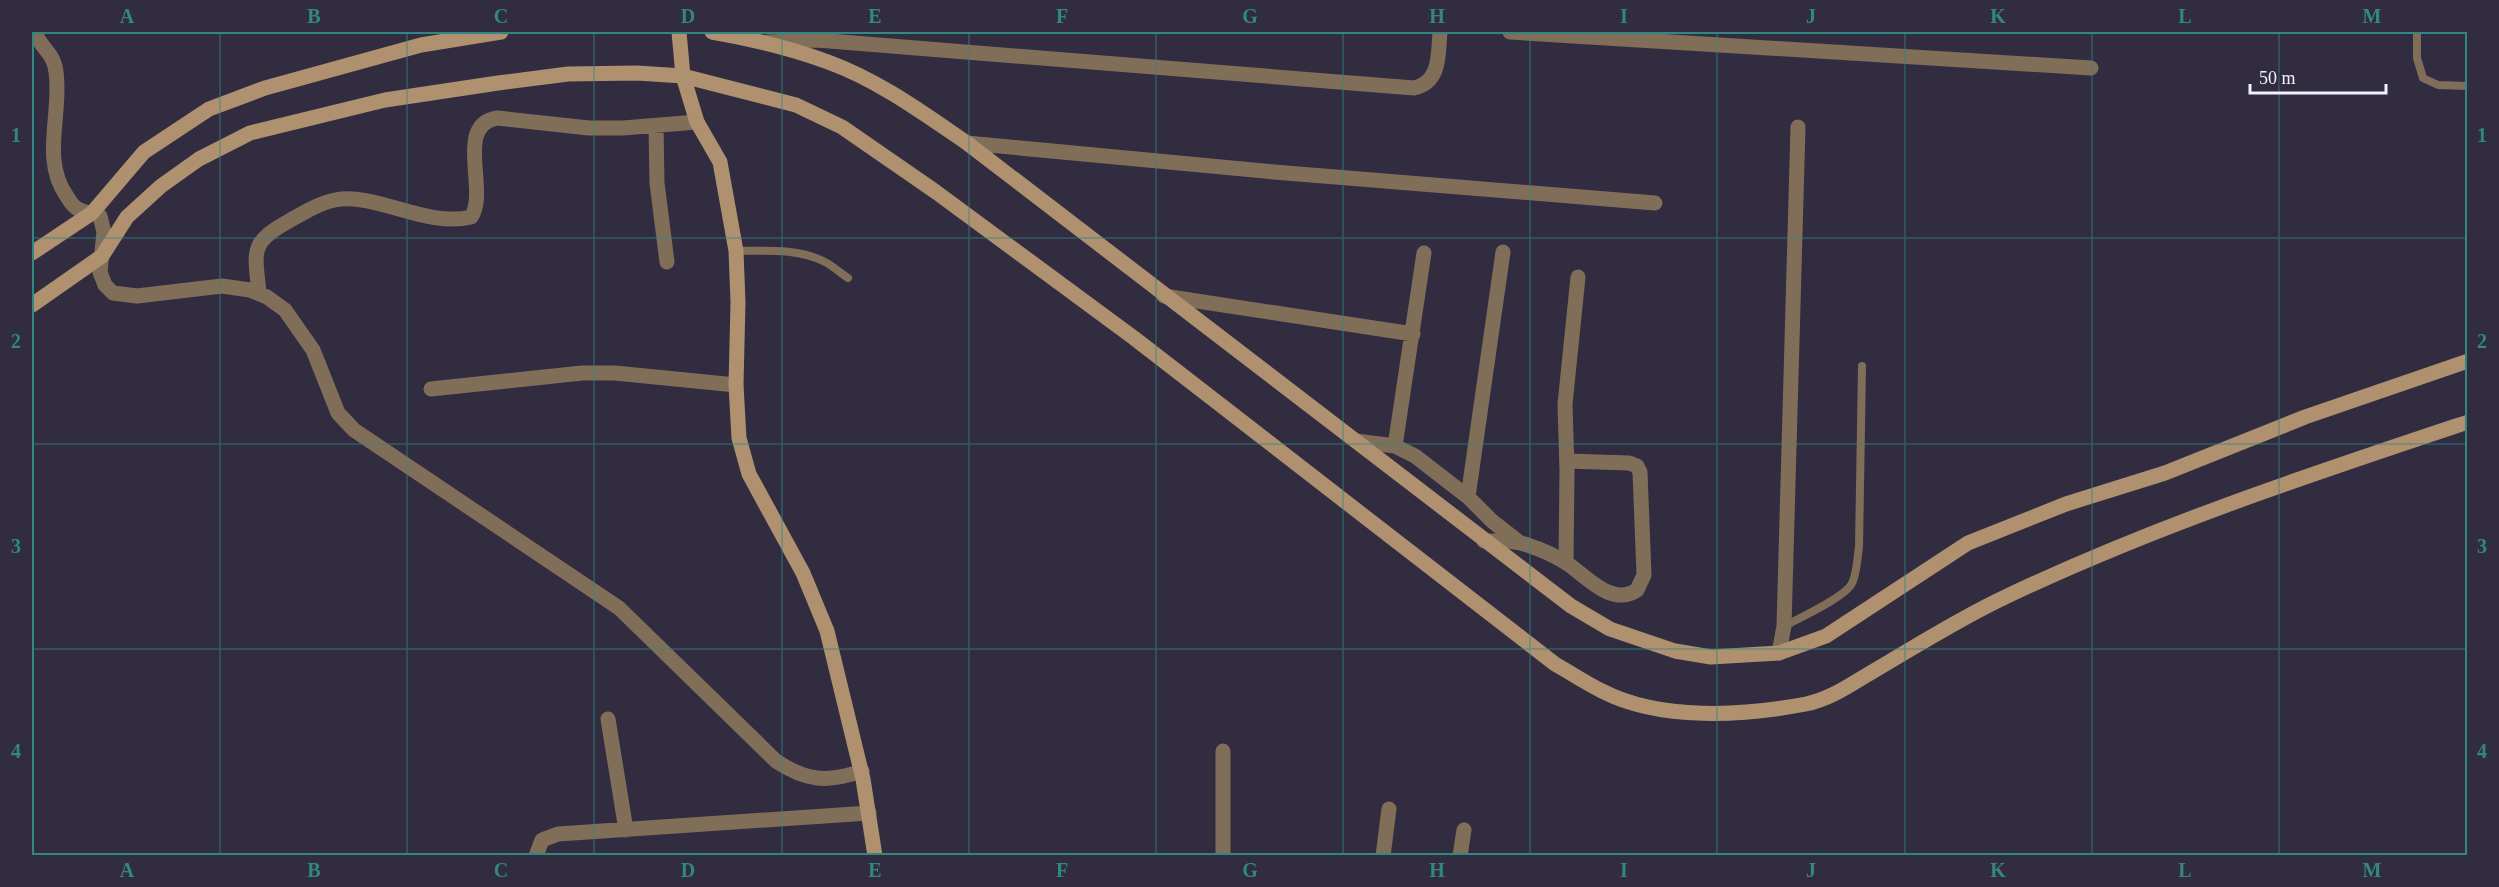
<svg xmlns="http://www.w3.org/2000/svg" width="2499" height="887" font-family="'Times New Roman',serif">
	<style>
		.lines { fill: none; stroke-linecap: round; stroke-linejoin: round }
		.lane { stroke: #816e59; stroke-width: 8 }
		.street { stroke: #816e59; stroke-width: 15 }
		.secondary { stroke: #af906f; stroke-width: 15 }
		.grid { fill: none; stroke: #318883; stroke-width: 1.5; stroke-opacity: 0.55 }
		.neatline { fill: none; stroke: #318883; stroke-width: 2 }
		.grid-label { font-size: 20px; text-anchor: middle; font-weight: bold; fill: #318883 }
	</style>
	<rect width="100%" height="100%" fill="#312c40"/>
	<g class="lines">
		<path class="lane" d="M2417,32V58L2423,78L2438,85L2468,86
			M736,251C765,251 798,248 825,262C833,266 840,273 848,278
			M1785,626C1799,618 1843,598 1851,585C1857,576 1857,559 1859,547L1862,366"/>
		<path class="street" d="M35,32C40,48 54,52 56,72C62,113 41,158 66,195C69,200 73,207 78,209C85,213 94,213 100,216L104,232L100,272L105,285L113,293L137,296L222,286L250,290L267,297L285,310L313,350L338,413L354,430L619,608L776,761C806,781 827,783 862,771
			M1510,32L2091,68
			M768,42L817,40L1414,88C1441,82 1438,54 1440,32
			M656,126L657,183L667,262
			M967,143L1274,172L1655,203
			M259,293C255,251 249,243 289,221C303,213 319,203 335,200C376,192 426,228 471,217C489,192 454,125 497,118L589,128H623L697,122
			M1164,296L1413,334
			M431,389L582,373H615L736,385
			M1356,441L1395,446L1415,456L1468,497L1492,521L1520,543
			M1395,446L1424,253
			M1468,497L1503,252
			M1484,541C1500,541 1516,540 1530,546C1543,550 1557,557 1568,564C1587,577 1612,607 1637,590L1644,575L1640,472L1637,466L1629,463L1567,461
			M1566,563L1567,471L1565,404L1578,277
			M1779,653L1784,626L1798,127
			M608,719L626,830
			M536,856L542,840L558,834L869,813
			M1223,856V751
			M1383,856L1389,809
			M1460,856L1464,830"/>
		<path class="secondary" d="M679,32L683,76L697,122L720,162L736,251L738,302L736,385L739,438L749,474L803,573L827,631L863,779L875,856
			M712,32C752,39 790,48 828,62C878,80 923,113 967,143L1571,606L1610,629L1675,651L1711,657L1779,653L1826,636L1968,543L2066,504L2165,473L2305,417L2468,361
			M32,253L92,213L144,152L209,109L265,88L421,45L501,32
			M32,305L102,256L127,217L161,186L199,159L250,133L385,100L498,83L568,74L637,73L683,76L796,105L842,127L936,192L1134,338L1555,664C1571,673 1586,683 1602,691C1660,721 1743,716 1806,704C1831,699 1851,684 1872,672C1913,648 1954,622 1997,601C2148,528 2309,475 2468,422"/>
	</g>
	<path class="grid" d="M220,32V856M407,32V856M594,32V856M782,32V856M969,32V856M1156,32V856M1343,32V856M1530,32V856M1717,32V856M1905,32V856M2092,32V856M2279,32V856M32,238H2468M32,444H2468M32,649H2468"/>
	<rect width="2499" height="887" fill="none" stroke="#312c40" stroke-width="66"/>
	<path d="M2250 84v9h136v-9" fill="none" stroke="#f3f0fd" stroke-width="3"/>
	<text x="2259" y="84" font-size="18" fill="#f3f0fd" stroke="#312c40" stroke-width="4.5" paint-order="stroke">50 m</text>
	<rect x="33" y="33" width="2433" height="821" class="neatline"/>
	<g class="grid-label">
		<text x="127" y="23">A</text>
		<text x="314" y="23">B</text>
		<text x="501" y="23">C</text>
		<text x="688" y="23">D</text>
		<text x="875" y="23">E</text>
		<text x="1062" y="23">F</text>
		<text x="1250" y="23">G</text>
		<text x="1437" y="23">H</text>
		<text x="1624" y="23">I</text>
		<text x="1811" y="23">J</text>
		<text x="1998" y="23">K</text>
		<text x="2185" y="23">L</text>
		<text x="2372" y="23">M</text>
		<text x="16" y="142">1</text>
		<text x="2482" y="142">1</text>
		<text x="16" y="348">2</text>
		<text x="2482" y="348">2</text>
		<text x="16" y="553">3</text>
		<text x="2482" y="553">3</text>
		<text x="16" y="758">4</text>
		<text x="2482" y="758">4</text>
		<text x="127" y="877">A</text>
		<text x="314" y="877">B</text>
		<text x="501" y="877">C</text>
		<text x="688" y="877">D</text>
		<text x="875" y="877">E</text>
		<text x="1062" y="877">F</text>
		<text x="1250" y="877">G</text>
		<text x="1437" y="877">H</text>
		<text x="1624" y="877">I</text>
		<text x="1811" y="877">J</text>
		<text x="1998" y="877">K</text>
		<text x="2185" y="877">L</text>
		<text x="2372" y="877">M</text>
	</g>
</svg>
